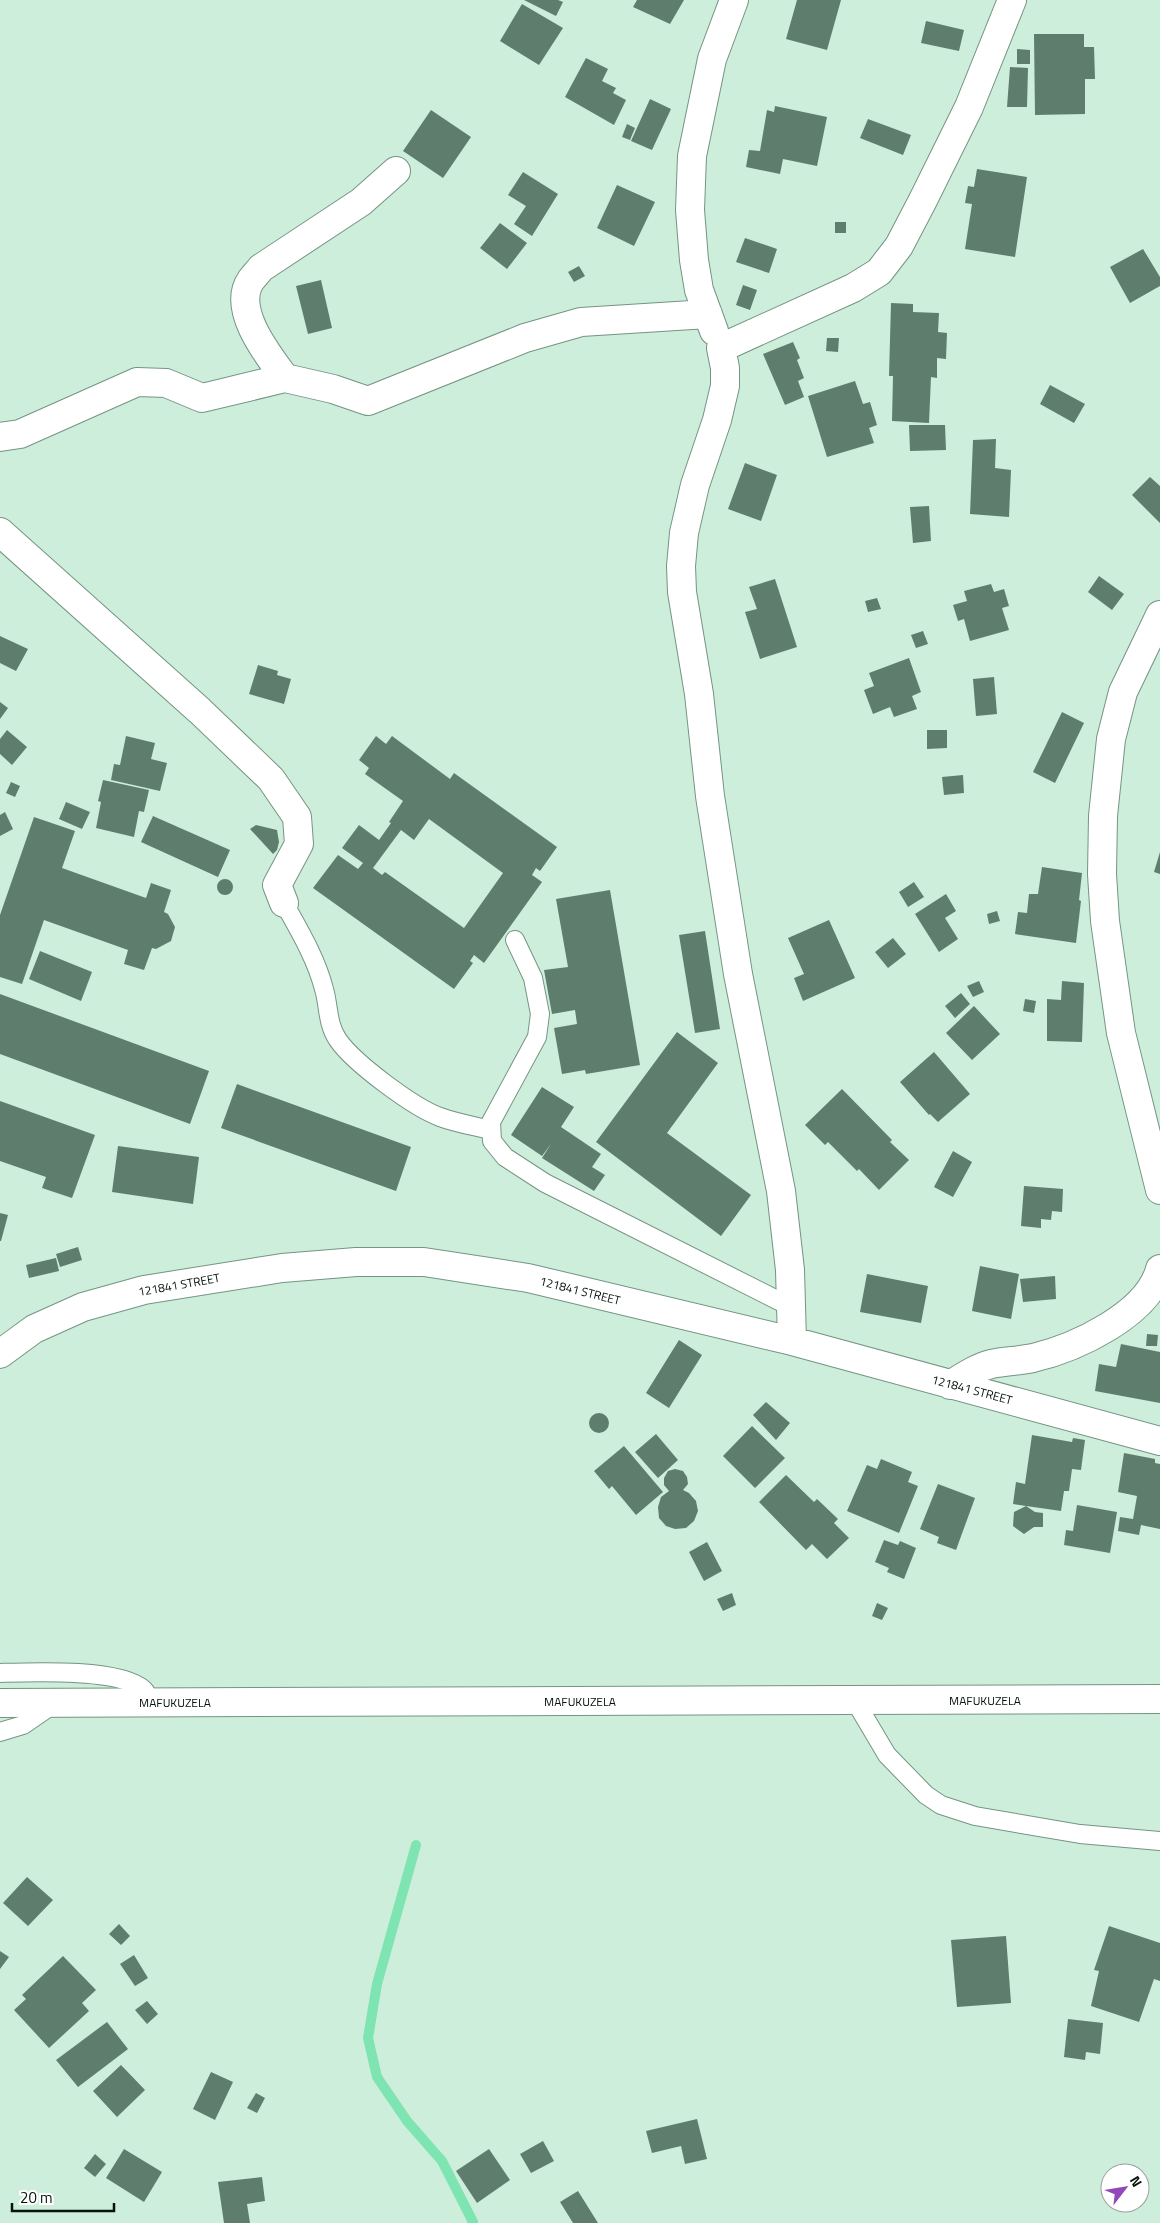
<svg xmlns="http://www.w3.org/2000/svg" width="1160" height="2223" font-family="'Titillium Web',sans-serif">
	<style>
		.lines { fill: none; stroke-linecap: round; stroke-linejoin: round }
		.stream { stroke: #7de4b2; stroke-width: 10 }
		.building { fill: #5f7d6d; fill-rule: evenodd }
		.lane-casing { stroke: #759483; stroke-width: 20 }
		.street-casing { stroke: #759483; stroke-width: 30 }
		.secondary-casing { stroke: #759483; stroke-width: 30 }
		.lane { stroke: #fff; stroke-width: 18 }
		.street { stroke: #fff; stroke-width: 28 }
		.secondary { stroke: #fff; stroke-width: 28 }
		.labels { text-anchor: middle; stroke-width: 5; stroke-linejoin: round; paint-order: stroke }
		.street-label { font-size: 12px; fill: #06120c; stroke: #fff }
	</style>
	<rect width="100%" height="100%" fill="#cdeedb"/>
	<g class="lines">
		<path class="stream" d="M416,1845L377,1984L368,2038L377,2077L407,2121L442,2161L473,2222L472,2223"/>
	</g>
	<path class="building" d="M524,0H558L563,2L556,16Z
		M637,0H684L670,24L633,7Z
		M797,0H841L827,50L786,39Z
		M522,4L563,28L539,65L500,41Z
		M926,21L964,30L959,51L921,43Z
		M1034,34H1084V47H1094L1095,79H1085V114L1035,115Z
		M1017,49L1030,50V64H1017Z
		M586,58L608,69L602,81L616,88L613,93L626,100L614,125L565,97Z
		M1010,67L1028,68L1027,107H1007Z
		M650,99L671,109L652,150L631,141Z
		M775,106L827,117L817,166L783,159L780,174L746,167L749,150L760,151L767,110L774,112Z
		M431,110L471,137L443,178L403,151Z
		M868,119L911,135L903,155L860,138Z
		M627,124L635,128L630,140L622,137Z
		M977,169L1027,177L1015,257L965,249L972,204L965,203L968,186L974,187Z
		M523,172L558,194L532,236L514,224L526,206L508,195Z
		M617,185L655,202L634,246L597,228Z
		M835,222H846V233H835Z
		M500,223L527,243L507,269L480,248Z
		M745,238L777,249L769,273L736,262Z
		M1143,249L1160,277V286L1130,303L1110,267Z
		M579,266L585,276L574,282L568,272Z
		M321,280L332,328L308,334L296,286Z
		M743,285L757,290L750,310L736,305Z
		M891,303L913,304V312L939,313L938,332L947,333L946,359L937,358V378L931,377L929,423L892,421L893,376H889Z
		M827,338H839L838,352L826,351Z
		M793,342L800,358L797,360L804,378L798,381L804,397L785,405L763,354Z
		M855,381L863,404L870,402L877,425L869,428L874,443L827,457L808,396Z
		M1050,385L1085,404L1074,423L1040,404Z
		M909,425H945L946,450L910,451Z
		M996,439L995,468L1011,470L1009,517L970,514L973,440Z
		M745,463L777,475L761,521L728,509Z
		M1150,477L1160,486V523L1132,495Z
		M929,506L931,541L913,543L910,507Z
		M1099,576L1124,594L1112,610L1088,592Z
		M775,579L797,647L760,659L745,612L757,609L749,587Z
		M991,584L994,592L1004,589L1009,606L1002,608L1009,630L970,641L964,619L958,621L953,605L967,601L964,591Z
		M877,598L881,609L868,612L865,601Z
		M923,631L928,644L916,648L911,635Z
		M0,636L28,649L16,671L0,663Z
		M909,658L921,692L912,696L917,709L894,717L890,707L873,714L864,690L874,686L869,673Z
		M258,665L278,671L277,675L291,679L284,704L249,694Z
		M994,677L997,714L976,716L973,679Z
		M0,702L8,708L0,719Z
		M1062,712L1084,723L1055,783L1033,772Z
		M7,730L27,747L12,765L0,754V739Z
		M927,730H947V748L927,749Z
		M126,736L155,743L151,759L167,763L160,791L111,780L114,764L120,765Z
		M376,736L386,744L392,736L450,779L454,773L557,847L540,871L536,868L532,875L542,882L484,963L474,955L470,961L473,963L454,989L313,888L338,855L358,869L363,863L342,848L359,825L379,840L391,823L389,822L403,801L365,774L369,768L359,760ZM429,819L503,873L464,928L385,872L382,875L373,868L401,830L414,840Z
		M963,775L964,793L944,795L942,777Z
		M103,780L149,790L144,812L139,811L134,837L96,828L101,802L98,801Z
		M11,782L20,786L15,797L6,793Z
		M66,802L90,812L82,829L59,819Z
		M5,812L13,829L0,836V815Z
		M153,816L230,850L218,877L141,842Z
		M34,817L75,831L62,868L146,898L151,883L171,890L164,912L168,914L175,927L171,941L156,949L152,948L144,970L124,964L128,950L44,920L22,984L0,977V915Z
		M256,825L277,830L279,842L277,850L273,854L250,829Z
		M1160,852V874L1154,872Z
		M1042,867L1082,873L1079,900L1081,901L1076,943L1015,934L1018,912L1027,913L1029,894H1038Z
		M217 887a8 8 0 1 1 16 0a8 8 0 1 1-16 0Z
		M914,882L924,897L908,907L899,892Z
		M610,890L640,1065L586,1074L585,1070L562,1074L554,1028L577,1024L575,1010L552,1014L544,970L568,967L556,899Z
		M946,894L956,911L945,918L958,939L939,952L915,914Z
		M997,911L1000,921L989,924L987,914Z
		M829,920L855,978L803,1001L794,978L804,974L788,938Z
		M705,931L720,1029L695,1033L679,935Z
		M893,938L906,954L888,968L875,952Z
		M40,951L92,972L81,1001L29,979Z
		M979,981L984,992L973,997L967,986Z
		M1062,981L1084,983L1082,1042L1047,1041V999L1061,1000Z
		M961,993L970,1004L955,1018L945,1006Z
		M0,994L209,1071L190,1124L0,1054Z
		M1025,999L1036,1001L1034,1013L1023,1011Z
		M974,1006L1000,1034L972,1060L946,1033Z
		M677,1032L718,1063L667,1133L751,1195L721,1236L596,1142Z
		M934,1052L970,1094L938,1122L930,1114L929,1115L900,1082Z
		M237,1084L411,1147L396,1191L221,1128Z
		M542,1087L574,1107L561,1127L601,1154L592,1167L605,1175L594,1191L542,1158L551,1144L542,1156L511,1135Z
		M842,1089L892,1140L890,1142L909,1160L879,1190L859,1169L857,1171L828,1142L825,1145L805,1125Z
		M0,1101L95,1135L72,1198L42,1188L46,1177L0,1161Z
		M118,1146L199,1157L193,1204L112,1192Z
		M953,1151L972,1162L953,1197L934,1187Z
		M1024,1186L1063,1189L1062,1212L1052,1211L1051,1220L1041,1219V1228L1021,1226Z
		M0,1213L8,1215L1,1241H0Z
		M78,1247L82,1260L60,1267L56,1254Z
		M56,1258L59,1271L29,1278L26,1265Z
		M980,1266L1019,1274L1011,1319L972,1311Z
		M867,1274L928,1286L921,1323L860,1312Z
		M1055,1276L1056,1299L1023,1302L1020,1279Z
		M1147,1334L1158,1335L1157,1346H1146Z
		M679,1340L702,1355L669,1408L646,1393Z
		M1121,1344L1160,1352V1403L1095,1391L1099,1364L1116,1367Z
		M766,1402L790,1423L776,1440L753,1415Z
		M589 1423a10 10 0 1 1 20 0a10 10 0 1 1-20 0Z
		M752,1426L785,1458L755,1488L723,1456Z
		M656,1434L678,1460L658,1478L635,1452Z
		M1032,1435L1072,1442L1073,1438L1085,1440L1081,1470L1072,1469L1069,1491H1064L1061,1511L1013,1504L1016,1482L1025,1484Z
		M624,1446L663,1492L636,1515L612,1486L609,1489L594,1471Z
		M1124,1453L1155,1459V1463L1160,1464V1529L1141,1525L1139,1535L1118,1531L1120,1517L1133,1519L1137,1496L1118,1492Z
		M881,1459L912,1472L908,1482L918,1486L899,1533L847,1511L867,1465L877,1469Z
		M675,1469L683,1471L687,1477L688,1484L683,1490L689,1493L696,1501L698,1511L694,1521L686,1528L675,1529L666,1526L659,1518L658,1507L661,1497L669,1491L664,1485V1478L668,1471Z
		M786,1475L814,1502L817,1499L838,1519L834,1523L849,1538L827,1559L812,1544L806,1550L759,1502Z
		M938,1484L975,1498L956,1550L937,1543L939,1537L920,1529Z
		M1077,1505L1117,1512L1110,1553L1064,1545L1066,1530L1073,1531Z
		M1026,1506L1035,1512L1043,1513V1527H1034L1024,1534L1013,1526L1014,1512Z
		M884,1540L898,1545L900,1541L916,1548L904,1579L887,1572L889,1568L875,1562Z
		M707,1542L722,1571L704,1581L689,1552Z
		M732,1593L736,1605L723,1611L717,1599Z
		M877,1603L888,1608L882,1620L872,1616Z
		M27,1877L53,1900L28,1926L3,1903Z
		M119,1924L130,1936L121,1945L109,1934Z
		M1109,1926L1160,1943V1981L1154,1979L1139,2022L1091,2006L1099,1971L1094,1970Z
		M1006,1936L1011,2003L957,2007L951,1940Z
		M0,1951L9,1957L0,1969Z
		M134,1955L148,1978L135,1986L120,1964Z
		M63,1956L96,1990L82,2003L89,2011L49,2048L14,2010L26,1999L22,1995Z
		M147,2001L158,2014L147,2024L135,2010Z
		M1068,2019L1103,2023L1100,2054L1086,2052L1085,2060L1064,2057Z
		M107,2022L128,2049L78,2087L56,2060Z
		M121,2065L145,2090L117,2117L93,2091Z
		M211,2072L233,2082L215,2120L193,2109Z
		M256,2093L265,2098L257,2113L247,2108Z
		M697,2119L707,2159L685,2164L681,2146L652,2153L646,2131Z
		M543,2141L554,2161L531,2173L520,2154Z
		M124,2149L162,2172L144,2202L106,2178Z
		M489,2149L510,2180L477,2203L456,2171Z
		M95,2154L106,2164L95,2177L84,2168Z
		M262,2177L265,2201L247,2204L250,2223H224L218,2182Z
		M578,2191L598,2223H573L560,2202Z"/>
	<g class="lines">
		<g class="lane-casing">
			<path id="lane" d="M284,903C299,930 316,958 324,989C329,1006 327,1024 338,1040C354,1063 413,1107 440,1117C456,1123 474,1126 491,1130
				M515,940L533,978L540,1014L537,1037L491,1122L492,1141L505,1157L545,1183L791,1307
				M0,1673C31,1672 121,1668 144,1690C147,1693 149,1699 152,1703
				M855,1701L887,1755L926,1795L941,1805L975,1816L1080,1834L1160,1841
				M0,1732L23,1725L55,1703"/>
		</g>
		<g class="street-casing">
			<path id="street" d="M714,331L699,290L694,260L690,210L692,156L712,59L734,0
				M285,378C268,355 231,309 251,280C254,276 258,272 261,268L361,202L396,171
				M0,437L20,434L137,382L166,383L202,398L285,378L333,389L368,401L525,338L581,322L708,314
				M0,532L200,711L271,779L297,817L299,844L277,885L284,903
				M1160,615L1123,692L1111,739L1103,816L1102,874L1105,921L1121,1033L1160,1190
				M792,1341L790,1270L781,1191L738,974L710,796L699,694L682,592L681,566L684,533L695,485L717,420L725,386V368L721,348L853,288L879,272L899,246L923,200L969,107L1012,0
				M0,1354L34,1329L83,1307L144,1290L282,1268L356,1262H424L528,1278L792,1341L1160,1441
				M950,1385C963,1377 976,1368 991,1364C1005,1361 1019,1361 1033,1358C1075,1348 1148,1315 1160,1269"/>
		</g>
		<g class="secondary-casing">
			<path id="secondary" d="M0,1703L1160,1699"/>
		</g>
		<use href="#lane" class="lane"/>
		<use href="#street" class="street"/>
		<use href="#secondary" class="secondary"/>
	</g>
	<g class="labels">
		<g class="street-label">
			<text transform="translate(179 1285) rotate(-10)" y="4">121841 STREET</text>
			<text transform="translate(580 1291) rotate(14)" y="4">121841 STREET</text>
			<text transform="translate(972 1390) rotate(15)" y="4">121841 STREET</text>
			<text x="985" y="1705">MAFUKUZELA</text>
			<text x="580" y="1706">MAFUKUZELA</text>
			<text x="175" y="1707">MAFUKUZELA</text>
		</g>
	</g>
	<g transform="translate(1125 2188) rotate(59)"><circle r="24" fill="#ffffff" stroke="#9ba09e"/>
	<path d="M0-4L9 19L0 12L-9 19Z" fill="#9347b8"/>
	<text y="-8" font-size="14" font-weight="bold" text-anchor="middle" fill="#06120c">N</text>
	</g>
	<path d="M12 2203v8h102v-8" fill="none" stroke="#06120c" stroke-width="2.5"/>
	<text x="20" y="2203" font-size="15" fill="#06120c" stroke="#ffffff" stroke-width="4" paint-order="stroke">20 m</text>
</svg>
